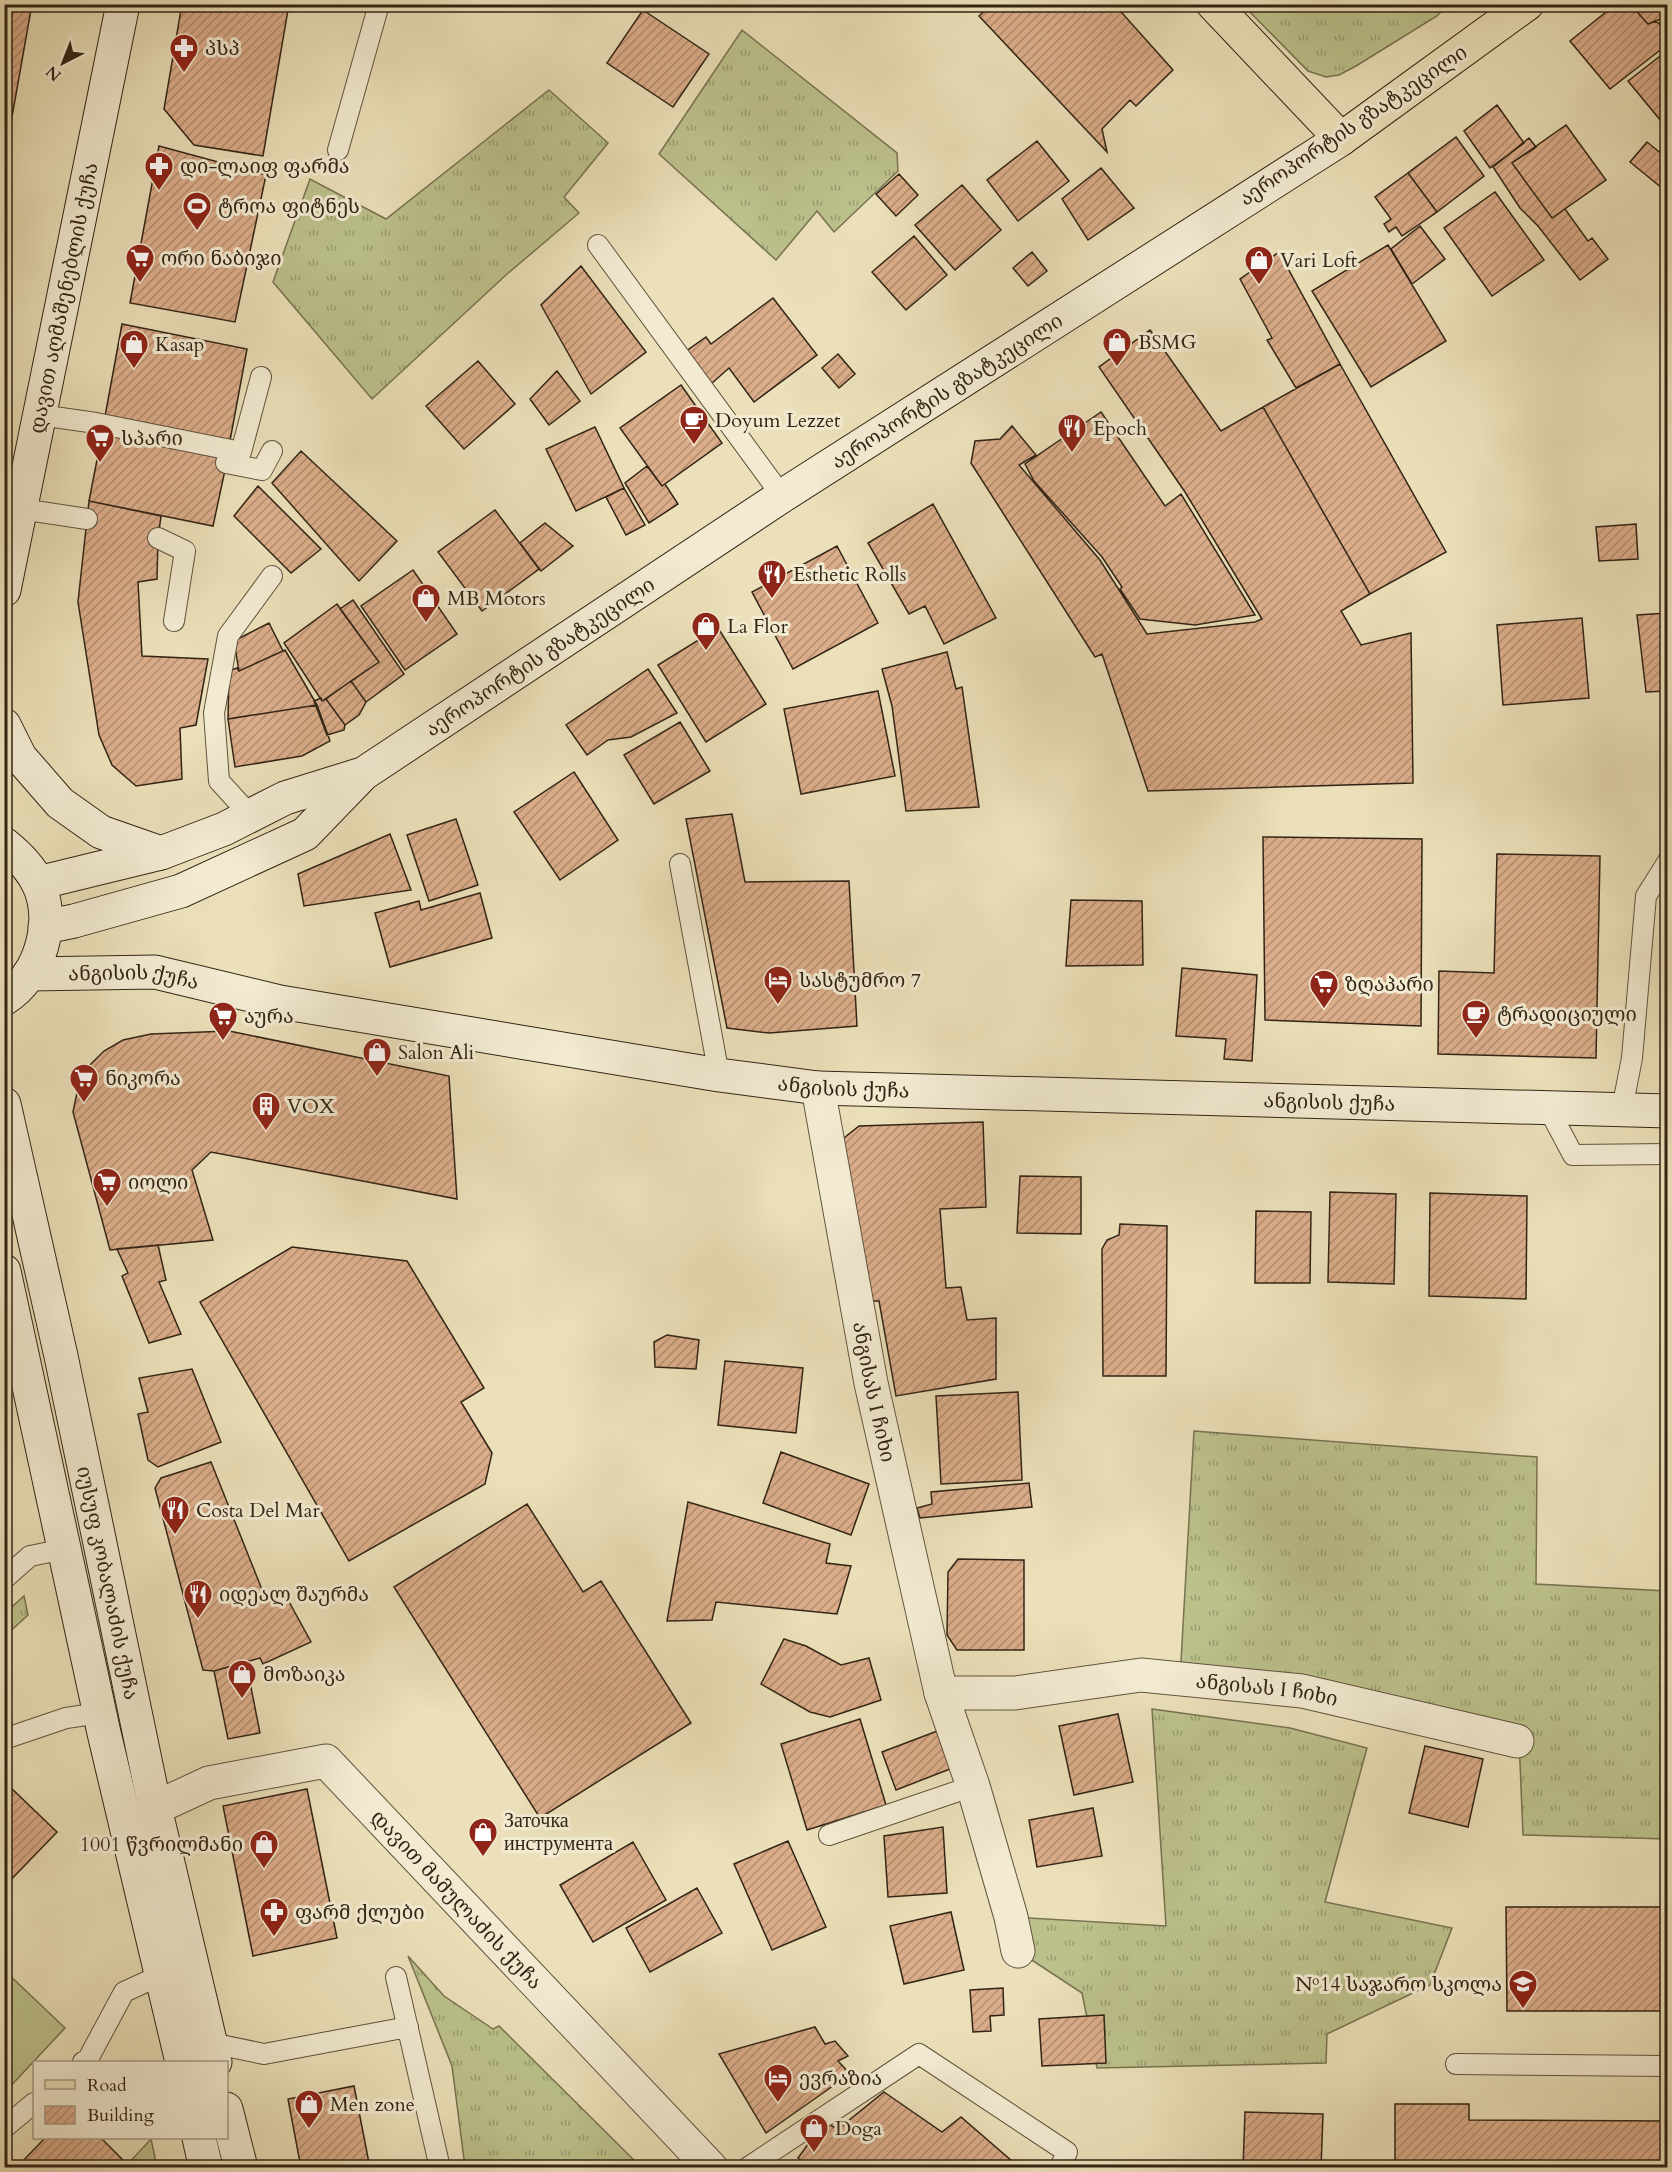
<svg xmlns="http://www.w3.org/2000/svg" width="1672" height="2172" font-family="Cardo,'Noto Serif Georgian',serif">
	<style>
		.grass { fill: url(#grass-tufts); stroke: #777250; stroke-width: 1.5 }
		.park { fill: #bcc18c; stroke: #777250; stroke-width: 1.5 }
		.building { fill: url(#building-hatch); stroke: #322415; stroke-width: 1.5 }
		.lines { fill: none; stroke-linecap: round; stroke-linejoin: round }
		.lane-casing { stroke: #60533e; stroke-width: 22 }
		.street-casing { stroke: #60533e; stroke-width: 35 }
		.secondary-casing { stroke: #322415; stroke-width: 35 }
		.primary-casing { stroke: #322415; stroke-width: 35 }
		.lane { stroke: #f2ebd2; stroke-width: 20 }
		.street { stroke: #f2ebd2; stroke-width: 33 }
		.secondary { stroke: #f2ebd2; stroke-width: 33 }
		.primary { stroke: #ebe0b9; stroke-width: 33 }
		.labels { text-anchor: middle; stroke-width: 6; stroke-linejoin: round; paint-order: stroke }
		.poi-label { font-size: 20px; fill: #322415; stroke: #f2ebd2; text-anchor: start }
		.street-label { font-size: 20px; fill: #322415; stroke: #f2ebd2 }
	</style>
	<defs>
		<pattern id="grass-tufts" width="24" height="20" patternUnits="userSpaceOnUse" patternTransform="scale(1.5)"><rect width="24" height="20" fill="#bcc18c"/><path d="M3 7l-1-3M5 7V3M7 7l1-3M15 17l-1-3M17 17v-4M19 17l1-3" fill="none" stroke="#999d71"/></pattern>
		<pattern id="building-hatch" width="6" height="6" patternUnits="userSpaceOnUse" patternTransform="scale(1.5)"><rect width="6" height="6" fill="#dbad8a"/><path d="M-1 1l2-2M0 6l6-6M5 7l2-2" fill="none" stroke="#b28d70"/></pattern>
	</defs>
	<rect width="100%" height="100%" fill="#ebe0b9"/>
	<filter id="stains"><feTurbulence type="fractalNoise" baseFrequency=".00333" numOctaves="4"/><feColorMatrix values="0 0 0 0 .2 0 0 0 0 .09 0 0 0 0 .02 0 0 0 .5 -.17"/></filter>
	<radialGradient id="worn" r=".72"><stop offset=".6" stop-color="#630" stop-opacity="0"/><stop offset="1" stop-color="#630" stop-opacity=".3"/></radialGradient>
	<path class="grass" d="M1446,5V7L1437,16L1356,66L1339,75L1326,77L1308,71L1243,5Z
		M742,30L897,153L898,171L834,232L817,211L776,260L659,154Z
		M549,90L608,143L564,197L579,213L506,275L372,399L273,282L310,179L386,219Z
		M1194,1431L1537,1457L1536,1584L1667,1591V1839L1523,1835L1519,1739L1180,1679Z
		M24,1596L28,1615L5,1636V1613Z
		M1152,1709L1290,1728L1367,1748L1325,1902L1452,1928L1430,1985L1327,2034L1326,2063L1097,2068L1082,1993L1018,1951L1011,1917L1166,1926Z
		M408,1956L444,1996L493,2029L499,2026L641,2167H465L452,2066Z
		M151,2139L157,2167H125Z"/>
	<path class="park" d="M4,1970L65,2028L5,2092H4Z"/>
	<path class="building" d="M4,4H32L4,162Z
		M182,4H289L263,156L194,145L164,109Z
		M992,4H1114L1173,70L1136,106L1130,100L1102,129L1107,152L979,16Z
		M1616,4H1630L1648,24L1655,21L1668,29V44L1610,89L1570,41Z
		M1630,4H1668V16L1648,24Z
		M643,10L709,54L673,107L607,63Z
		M1668,50V126L1666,127L1628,81Z
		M1497,105L1524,143L1490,168L1464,131Z
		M1566,125L1606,180L1552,218L1512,163Z
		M1456,137L1484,176L1437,212L1408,173Z
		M1529,138L1536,147L1512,163L1552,218L1565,209L1588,241L1592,238L1608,259L1580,280L1538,226L1520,208L1493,167Z
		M1037,141L1069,181L1018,221L987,180Z
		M1647,142L1668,159V193L1630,162Z
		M159,146L266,175L235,322L130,303Z
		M1101,168L1134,208L1088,240L1062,199Z
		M1408,173L1437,212L1402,236L1396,227L1389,232L1384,224L1391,219L1375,197Z
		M899,174L918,195L896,216L876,194Z
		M962,185L1001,230L955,270L915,225Z
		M1495,192L1544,260L1492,296L1444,228Z
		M1420,226L1445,259L1412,284L1391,249Z
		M914,236L947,275L906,310L872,272Z
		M1388,245L1446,341L1371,387L1312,291Z
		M1032,252L1047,271L1028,286L1013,268Z
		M1279,252L1340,364L1296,388L1267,340L1272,338L1240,279Z
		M581,266L646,352L591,394L541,305Z
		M773,298L817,355L754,402L729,368L711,384L685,352L706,337L711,344Z
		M122,324L247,349L229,446L104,422Z
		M1150,330L1221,431L1263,407L1370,594L1341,611L1361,645L1411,633L1413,783L1148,791L1102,654L1095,657L971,463L975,441L1000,439L1012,426L1036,455L1019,465L1100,560L1147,634L1255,622L1262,619L1185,492L1099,367Z
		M838,354L855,374L839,388L822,368Z
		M478,361L515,404L464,449L426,406Z
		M1340,364L1446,552L1370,594L1263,407Z
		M557,371L580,401L549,425L530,399Z
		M681,385L722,443L662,486L620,428Z
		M1101,412L1165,506L1181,494L1255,615L1195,625L1140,619L1120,589L1122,587L1102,557L1034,481L1025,464Z
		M595,427L624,488L576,511L546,449Z
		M103,429L228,456L213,526L89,501Z
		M301,451L397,541L359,581L272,483Z
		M647,466L662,486L665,484L678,504L649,523L625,483Z
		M258,486L321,549L291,573L234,516Z
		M624,488L645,525L626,535L606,497Z
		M89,501L161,516L158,538L157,579L138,582L142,656L208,659L196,725L180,728L182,779L136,786L112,765L99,735L78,602Z
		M933,504L996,618L944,644L925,606L909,614L868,543Z
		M495,510L539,569L482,611L438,552Z
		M545,523L573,546L541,571L520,543Z
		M1636,524L1638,559L1599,561L1596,527Z
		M837,546L878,623L793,669L752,592Z
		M413,570L457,634L405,670L361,606Z
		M353,600L404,674L366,702L351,681L379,662L340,609Z
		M337,604L379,662L322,701L284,643Z
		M1668,613V691L1646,692L1637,615Z
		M1582,618L1589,698L1503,705L1497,625Z
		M269,623L283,651L239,671L234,641Z
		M718,628L766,704L706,742L658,665Z
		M285,650L317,705L228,719L229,671L237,668L239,671Z
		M947,652L956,689L962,687L979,807L906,811L892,706L882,669Z
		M648,669L677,713L631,737L608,740L587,755L566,725Z
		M351,681L366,702L359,715L345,725L326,699Z
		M878,691L895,776L801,794L784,709Z
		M321,698L322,701L326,699L345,725L344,730L327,735L314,701Z
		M317,705L330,741L302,756L235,767L228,719Z
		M680,722L710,771L654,804L624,755Z
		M574,772L618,840L560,880L514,812Z
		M732,814L745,882L849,881L857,1026L769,1033L727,1028L686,819Z
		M456,819L478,885L429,901L407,835Z
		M390,834L411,890L304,906L298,874Z
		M1263,837L1422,839L1421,1026L1265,1020Z
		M1497,854L1600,856L1596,1058L1438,1054L1439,971L1494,973Z
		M480,893L492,938L390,967L375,913L419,901L421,910Z
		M1071,900L1142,901L1143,965L1066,966Z
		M1182,968L1257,975L1252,1061L1224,1059L1226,1039L1176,1036Z
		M229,1031L449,1076L457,1199L211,1152L192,1170L213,1240L110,1250L73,1112L78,1088L88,1067L104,1051L123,1040L151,1034Z
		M983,1122L986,1207L940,1209L946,1288L961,1287L967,1320L996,1318V1379L896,1396L879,1301H865L840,1151L844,1138L859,1126Z
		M1020,1176L1081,1177V1234L1017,1233Z
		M1330,1192L1396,1194L1394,1284L1328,1282Z
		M1430,1193L1527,1196L1526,1299L1429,1296Z
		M1256,1211L1311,1212L1310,1283H1255Z
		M1120,1224L1167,1226L1166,1376H1103L1102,1249L1107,1240L1119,1235Z
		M158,1245L166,1280L159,1282L181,1334L149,1343L122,1276L128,1273L117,1249Z
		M292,1247L407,1261L484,1388L461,1402L492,1453L485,1484L349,1561L200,1302Z
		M667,1335L699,1340L696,1369L655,1367L654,1342Z
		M725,1361L803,1368L796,1433L718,1425Z
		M192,1369L221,1442L158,1467L148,1460L138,1414L148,1412L139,1378Z
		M1018,1392L1022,1480L941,1484L936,1396Z
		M781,1452L869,1484L851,1535L763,1503Z
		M211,1462L265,1597L282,1589L311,1642L263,1664L260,1658L214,1671L203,1670L155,1488L161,1478Z
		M1029,1483L1032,1507L920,1518L917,1508L932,1504L931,1492Z
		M688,1502L830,1544L826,1563L851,1566L837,1614L716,1602L712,1620L667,1621Z
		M527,1504L583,1592L601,1581L691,1723L540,1818L394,1587Z
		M958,1559L1024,1560V1650H957L947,1635L948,1572Z
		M784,1639L806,1646L841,1665L869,1658L881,1700L830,1717L810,1712L761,1684Z
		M246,1662L260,1733L228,1739L214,1671Z
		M1118,1714L1133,1782L1074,1795L1059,1726Z
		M860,1719L886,1805L807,1830L781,1744Z
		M940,1730L955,1767L896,1790L882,1752Z
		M1425,1746L1483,1759L1468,1827L1409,1813Z
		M8,1785L57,1832L4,1887V1788Z
		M307,1789L337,1938L253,1956L223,1806Z
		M1093,1808L1102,1856L1037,1867L1029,1820Z
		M943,1827L947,1893L888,1897L884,1836Z
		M788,1841L826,1927L772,1950L734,1864Z
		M633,1842L666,1900L593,1942L560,1885Z
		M697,1888L722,1933L650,1972L626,1928Z
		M1506,1907H1668V2011H1507Z
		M951,1912L964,1970L904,1984L890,1926Z
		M1003,1988L1004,2015L990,2016L991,2031L973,2032L970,1990Z
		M1104,2015L1106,2063L1042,2066L1039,2019Z
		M815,2027L825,2044L835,2041L848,2056L838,2061L850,2074L766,2133L719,2054Z
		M354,2086L370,2168H301L288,2099Z
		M884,2092L942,2132L961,2117L1020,2168H809L798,2158L824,2122L838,2129Z
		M1395,2104H1469V2120L1668,2121V2168H1395Z
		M1245,2112L1323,2114L1321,2168H1243Z
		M45,2138H101L122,2159L114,2168H16Z"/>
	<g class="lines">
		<g class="lane-casing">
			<path id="lane" d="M338,150L379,4
				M598,245L782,496
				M40,415L96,423L241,452L261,377
				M226,463L262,470L272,451
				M21,509L87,519
				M158,538L185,551L174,621
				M251,816L219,781L214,713L228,636L272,576
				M680,864L719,1075
				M1547,1106L1573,1155L1668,1154
				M1622,1109L1632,1058L1646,896L1668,861
				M4,1579L30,1556L65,1549
				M4,1739L66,1718L100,1713
				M829,1835L973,1786
				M396,1977L440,2168
				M211,2043L264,2054L408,2027
				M83,2062L88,2059L124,1992L161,1975
				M1456,2064L1668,2066
				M4,2128L34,2103
				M747,2168L919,2054L1067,2152L1060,2168"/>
		</g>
		<g class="street-casing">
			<g id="street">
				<path id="s1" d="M818,1088L871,1383L941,1693L973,1786L1011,1917L1018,1951"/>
				<path id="s2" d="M941,1693H1015L1141,1675L1302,1691L1517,1741"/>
				<path id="s3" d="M155,1808L209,1783L326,1761L711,2168"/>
			</g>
		</g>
		<g class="secondary-casing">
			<g id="secondary">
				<path id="s4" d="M4,590L123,4"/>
				<path d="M4,725L20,757L60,803L101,832L161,853"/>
				<path d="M4,844C18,855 30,867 38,883C56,921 41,976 4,999"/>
				<path d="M38,883L161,853L224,829L285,798L359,775"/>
				<path id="s5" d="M45,927L74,921L181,891L305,834L363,774L782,496L1341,139"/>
				<path id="s6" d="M29,974L155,972L280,1002L719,1075L818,1088L1668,1111"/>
				<path id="s7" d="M4,1104L61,1356L155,1808L215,2062"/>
				<path d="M4,1271L104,1733L182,2062"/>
				<path d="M226,2109L241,2168"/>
				<path d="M199,2138L206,2168"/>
			</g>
		</g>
		<g class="primary-casing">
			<path id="primary" d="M1213,4L1341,139L1527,4"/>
		</g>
		<use href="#lane" class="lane"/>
		<use href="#street" class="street"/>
		<use href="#secondary" class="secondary"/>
		<use href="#primary" class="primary"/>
	</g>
	<defs>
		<g id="pharmacy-pin" transform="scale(1.5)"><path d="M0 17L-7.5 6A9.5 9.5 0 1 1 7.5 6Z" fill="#8f2418" stroke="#f2ebd2"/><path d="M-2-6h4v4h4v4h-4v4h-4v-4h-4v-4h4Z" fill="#fff"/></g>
		<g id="stadium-pin" transform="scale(1.5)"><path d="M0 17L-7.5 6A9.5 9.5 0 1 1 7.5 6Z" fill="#8f2418" stroke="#f2ebd2"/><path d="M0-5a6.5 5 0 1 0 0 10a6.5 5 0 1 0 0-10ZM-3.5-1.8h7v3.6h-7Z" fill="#fff"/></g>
		<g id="supermarket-pin" transform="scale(1.5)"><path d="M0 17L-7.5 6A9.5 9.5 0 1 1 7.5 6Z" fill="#8f2418" stroke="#f2ebd2"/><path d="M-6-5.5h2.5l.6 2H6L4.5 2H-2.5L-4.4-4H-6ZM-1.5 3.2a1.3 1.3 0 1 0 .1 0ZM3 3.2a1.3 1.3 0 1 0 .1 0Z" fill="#fff"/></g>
		<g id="shop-pin" transform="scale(1.5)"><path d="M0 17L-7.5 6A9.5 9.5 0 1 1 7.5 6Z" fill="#8f2418" stroke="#f2ebd2"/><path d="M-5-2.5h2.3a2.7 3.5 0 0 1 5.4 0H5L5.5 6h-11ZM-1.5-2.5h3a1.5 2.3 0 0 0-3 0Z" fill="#fff"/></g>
		<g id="cafe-pin" transform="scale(1.5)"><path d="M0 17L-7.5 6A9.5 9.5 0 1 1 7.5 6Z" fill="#8f2418" stroke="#f2ebd2"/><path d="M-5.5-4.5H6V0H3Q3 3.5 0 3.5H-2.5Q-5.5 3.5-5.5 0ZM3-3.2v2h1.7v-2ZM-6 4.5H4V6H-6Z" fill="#fff"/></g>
		<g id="restaurant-pin" transform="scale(1.5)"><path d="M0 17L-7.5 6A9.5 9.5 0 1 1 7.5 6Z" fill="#8f2418" stroke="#f2ebd2"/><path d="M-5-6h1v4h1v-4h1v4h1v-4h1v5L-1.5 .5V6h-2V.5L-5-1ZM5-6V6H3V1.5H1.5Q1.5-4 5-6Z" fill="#fff"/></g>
		<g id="hotel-pin" transform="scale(1.5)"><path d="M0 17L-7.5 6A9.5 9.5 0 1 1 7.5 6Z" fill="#8f2418" stroke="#f2ebd2"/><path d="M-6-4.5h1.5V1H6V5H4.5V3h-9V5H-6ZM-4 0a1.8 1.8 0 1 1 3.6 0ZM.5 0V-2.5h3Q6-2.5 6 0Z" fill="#fff"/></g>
		<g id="building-pin" transform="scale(1.5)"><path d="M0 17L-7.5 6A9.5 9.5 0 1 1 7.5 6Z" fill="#8f2418" stroke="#f2ebd2"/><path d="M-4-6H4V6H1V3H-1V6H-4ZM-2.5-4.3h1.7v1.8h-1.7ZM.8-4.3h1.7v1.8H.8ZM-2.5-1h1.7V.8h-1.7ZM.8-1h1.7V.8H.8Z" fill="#fff"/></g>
		<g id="school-pin" transform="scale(1.5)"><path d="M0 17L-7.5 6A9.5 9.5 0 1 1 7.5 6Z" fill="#8f2418" stroke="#f2ebd2"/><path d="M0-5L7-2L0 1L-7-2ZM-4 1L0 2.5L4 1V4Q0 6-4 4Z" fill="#fff"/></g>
	</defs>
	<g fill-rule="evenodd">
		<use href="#pharmacy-pin" x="184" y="48"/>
		<use href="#pharmacy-pin" x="159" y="166"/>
		<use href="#stadium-pin" x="197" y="206"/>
		<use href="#supermarket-pin" x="140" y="258"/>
		<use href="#shop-pin" x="1259" y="260"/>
		<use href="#shop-pin" x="1117" y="342"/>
		<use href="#shop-pin" x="134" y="344"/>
		<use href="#cafe-pin" x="694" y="420"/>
		<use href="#restaurant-pin" x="1072" y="428"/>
		<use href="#supermarket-pin" x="100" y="438"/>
		<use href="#restaurant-pin" x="772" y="574"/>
		<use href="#shop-pin" x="426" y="598"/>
		<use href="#shop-pin" x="706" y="626"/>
		<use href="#hotel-pin" x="778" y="980"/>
		<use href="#supermarket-pin" x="1324" y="984"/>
		<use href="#cafe-pin" x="1476" y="1014"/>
		<use href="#supermarket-pin" x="223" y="1016"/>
		<use href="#shop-pin" x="377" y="1052"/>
		<use href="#supermarket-pin" x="84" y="1078"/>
		<use href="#building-pin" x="266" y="1106"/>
		<use href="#supermarket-pin" x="107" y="1182"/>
		<use href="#restaurant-pin" x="175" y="1510"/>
		<use href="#restaurant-pin" x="198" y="1594"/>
		<use href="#shop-pin" x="242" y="1674"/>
		<use href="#shop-pin" x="483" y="1832"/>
		<use href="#shop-pin" x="264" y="1844"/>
		<use href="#pharmacy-pin" x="274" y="1912"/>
		<use href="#school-pin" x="1523" y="1984"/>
		<use href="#hotel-pin" x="778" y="2078"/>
		<use href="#shop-pin" x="309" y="2104"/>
		<use href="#shop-pin" x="814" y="2128"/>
	</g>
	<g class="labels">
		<g class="poi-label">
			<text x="205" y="55">პსპ</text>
			<text x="180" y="173">დი-ლაიფ ფარმა</text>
			<text x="218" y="213">ტროა ფიტნეს</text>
			<text x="161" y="265">ორი ნაბიჯი</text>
			<text x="1280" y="267">Vari Loft</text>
			<text x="1138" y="349">BSMG</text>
			<text x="155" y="351">Kasap</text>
			<text x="715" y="427">Doyum Lezzet</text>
			<text x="1093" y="435">Epoch</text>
			<text x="121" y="445">სპარი</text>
			<text x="793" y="581">Esthetic Rolls</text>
			<text x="447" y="605">MB Motors</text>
			<text x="727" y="633">La Flor</text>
			<text x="799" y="987">სასტუმრო 7</text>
			<text x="1345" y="991">ზღაპარი</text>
			<text x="1497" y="1021">ტრადიციული</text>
			<text x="244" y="1023">აურა</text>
			<text x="398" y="1059">Salon Ali</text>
			<text x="105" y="1085">ნიკორა</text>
			<text x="287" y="1113">VOX</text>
			<text x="128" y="1189">იოლი</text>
			<text x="196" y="1517">Costa Del Mar</text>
			<text x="219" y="1601">იდეალ შაურმა</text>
			<text x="263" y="1681">მოზაიკა</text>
			<text x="504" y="1827">Заточка<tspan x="504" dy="23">инструмента</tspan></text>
			<text x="243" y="1851" text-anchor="end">1001 წვრილმანი</text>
			<text x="295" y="1919">ფარმ ქლუბი</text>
			<text x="1502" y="1991" text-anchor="end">№14 საჯარო სკოლა</text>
			<text x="799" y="2085">ევრაზია</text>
			<text x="330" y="2111">Men zone</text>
			<text x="835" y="2135">Doga</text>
		</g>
		<g class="street-label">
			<text transform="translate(1353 125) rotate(-34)" y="7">აეროპორტის გზატკეცილი</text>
			<text dy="7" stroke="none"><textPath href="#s4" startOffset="298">დავით აღმაშენებლის ქუჩა</textPath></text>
			<text dy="7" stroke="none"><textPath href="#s5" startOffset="1059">აეროპორტის გზატკეცილი</textPath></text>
			<text dy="7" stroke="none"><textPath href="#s5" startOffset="573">აეროპორტის გზატკეცილი</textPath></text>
			<text dy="7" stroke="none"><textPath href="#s6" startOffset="105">ანგისის ქუჩა</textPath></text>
			<text dy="7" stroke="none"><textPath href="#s6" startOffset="825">ანგისის ქუჩა</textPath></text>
			<text dy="7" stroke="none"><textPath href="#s6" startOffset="1311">ანგისის ქუჩა</textPath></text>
			<text dy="7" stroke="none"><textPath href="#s1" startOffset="309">ანგისას I ჩიხი</textPath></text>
			<text dy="7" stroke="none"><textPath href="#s7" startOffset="490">იუსუფ კობალაძის ქუჩა</textPath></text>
			<text dy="7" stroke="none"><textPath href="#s2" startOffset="328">ანგისას I ჩიხი</textPath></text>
			<text dy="7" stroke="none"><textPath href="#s3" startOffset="369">დავით მამულაძის ქუჩა</textPath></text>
		</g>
	</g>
	<rect width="1672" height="2172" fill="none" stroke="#ebe0b9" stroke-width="24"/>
	<rect x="6" y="6" width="1660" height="2160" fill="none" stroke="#322415" stroke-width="3"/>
	<rect x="12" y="12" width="1648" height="2148" fill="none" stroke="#322415" stroke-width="1.5"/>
	<rect x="33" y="2061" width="195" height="78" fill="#f2ebd2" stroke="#a59b86" stroke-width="1.5"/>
	<rect x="45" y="2080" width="30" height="9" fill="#ebe0b9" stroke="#a59b86" stroke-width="1.5"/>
	<text x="87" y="2091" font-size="18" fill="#322415">Road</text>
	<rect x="45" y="2106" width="30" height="18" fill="url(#building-hatch)" stroke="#a59b86" stroke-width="1.5"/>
	<text x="87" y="2121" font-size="18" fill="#322415">Building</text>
	<g transform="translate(63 63) rotate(222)" stroke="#f2ebd2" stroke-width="4.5" paint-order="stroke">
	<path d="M0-4.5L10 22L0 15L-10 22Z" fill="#322415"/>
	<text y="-9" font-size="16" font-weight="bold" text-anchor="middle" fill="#322415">N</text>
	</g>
	<rect width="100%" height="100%" filter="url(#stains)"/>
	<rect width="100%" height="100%" fill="url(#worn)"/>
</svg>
